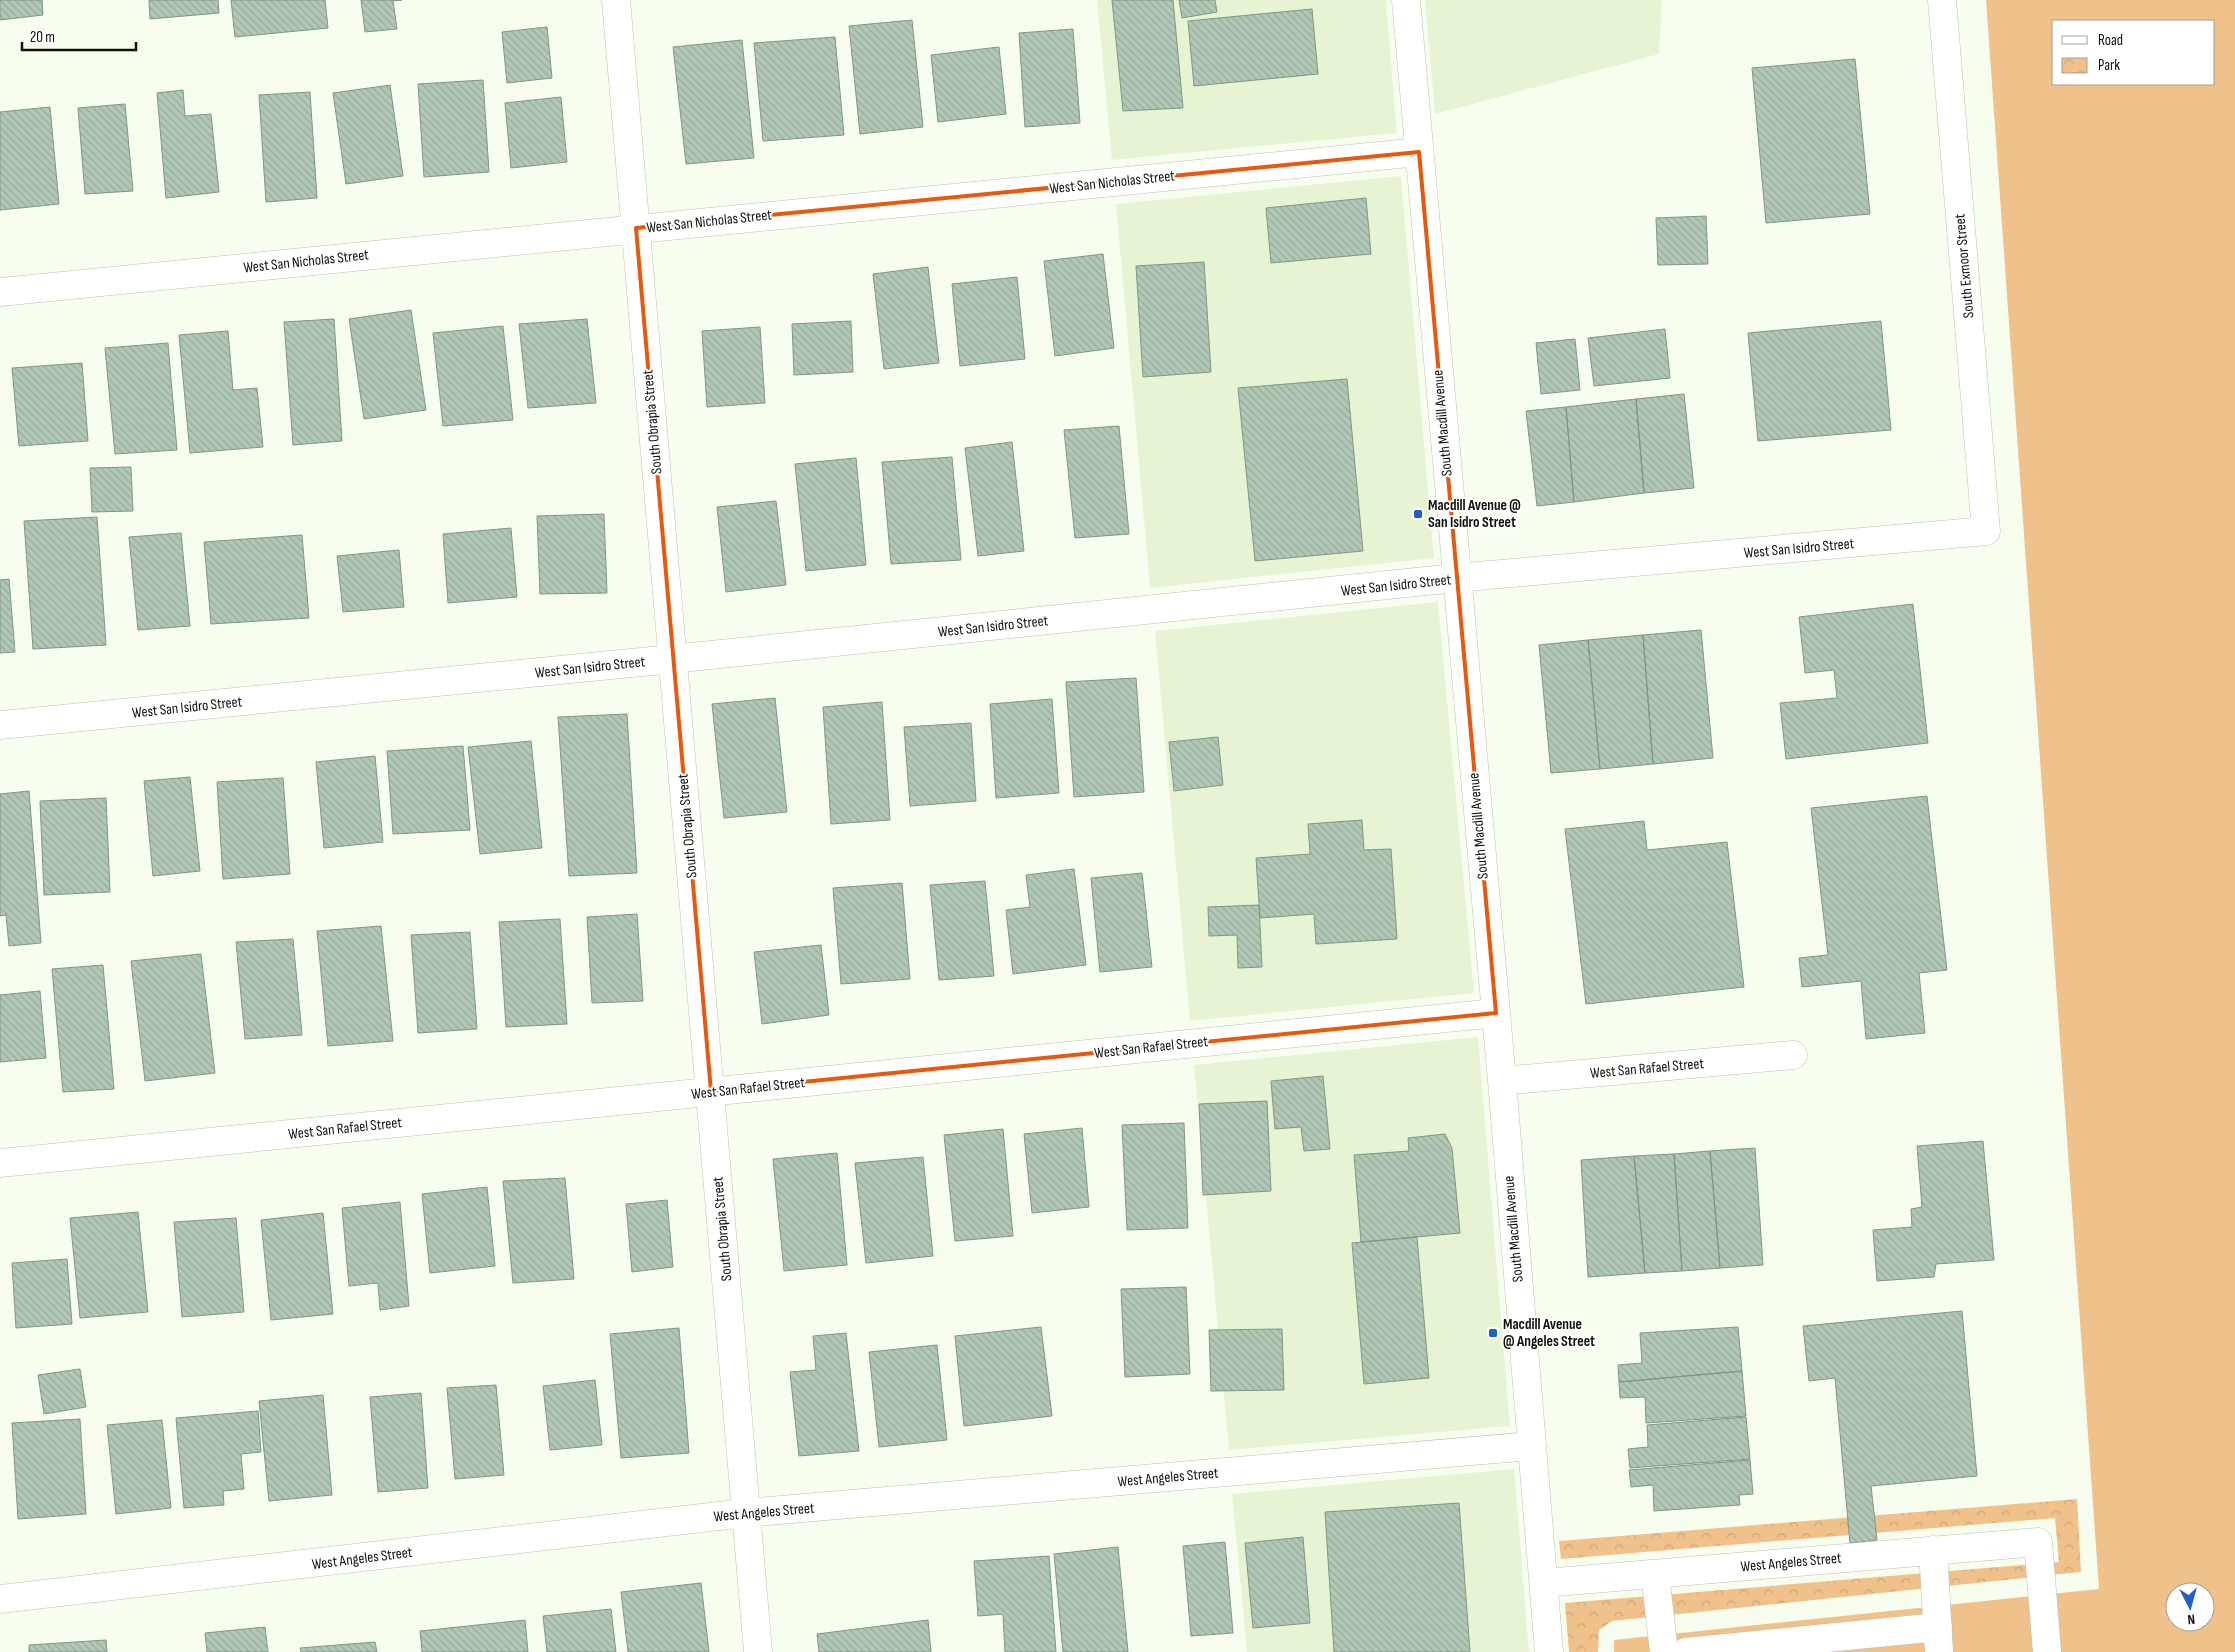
<svg xmlns="http://www.w3.org/2000/svg" width="2235" height="1652" font-family="'Sofia Sans Condensed',sans-serif">
	<style>
		.built { fill: #e7f4d4 }
		.green { fill: #f0c18a; fill-rule: evenodd }
		.park { fill: url(#park-crowns) }
		.building { fill: url(#building-back-hatch); stroke: #809685 }
		.lines { fill: none; stroke-linecap: round; stroke-linejoin: round }
		.minor-casing { stroke: #b9c3ab; stroke-width: 29 }
		.minor { stroke: #fff; stroke-width: 28 }
		.marked { fill: none; stroke: #e8590c; stroke-width: 4; stroke-linejoin: round }
		.poi-dot { fill: #225ecb; stroke: #fff; stroke-width: 2 }
		.labels { text-anchor: middle; stroke-width: 4; stroke-linejoin: round; paint-order: stroke }
		.street-label { font-size: 15px; fill: #0e1109; stroke: #fff }
		.poi-label { font-size: 15px; font-weight: bold; fill: #0e1109; stroke: #fff; text-anchor: start }
	</style>
	<defs>
		<pattern id="park-crowns" width="20" height="18" patternUnits="userSpaceOnUse" patternTransform="scale(1.25)"><rect width="20" height="18" fill="#f0c18a"/><path d="M2 6a3 3 0 1 1 6 0M12 15a3 3 0 1 1 6 0" fill="none" stroke="#cda576"/></pattern>
		<pattern id="building-back-hatch" width="6" height="6" patternUnits="userSpaceOnUse" patternTransform="scale(1.25)"><rect width="6" height="6" fill="#b1c8b6"/><path d="M-1 5l2 2M0 0l6 6M5-1l2 2" fill="none" stroke="#97ab9b"/></pattern>
	</defs>
	<rect width="100%" height="100%" fill="#f8feef"/>
	<path class="built" d="M1097,0H1386L1397,133L1112,160Z
		M1425,0H1662L1659,54L1435,114Z
		M1401,176L1434,558L1150,588L1116,204Z
		M1438,602L1474,993L1190,1021L1155,631Z
		M1478,1037L1510,1426L1229,1450L1194,1065Z
		M1514,1469L1529,1652H1247L1232,1494Z"/>
	<path class="green" d="M1986,0H2235V1652H1614V1640L2099,1589ZM2054,21H2214V84H2054ZM2175,1592H2205V1622H2175Z"/>
	<path class="park" d="M2077,1499L2081,1572L1612,1621L1599,1630L1598,1652H1569L1565,1603L2059,1562L2055,1518L1561,1559L1559,1541Z"/>
	<path class="building" d="M0,0H42L43,15L0,20Z
		M149,0H218L219,13L150,19Z
		M231,0H325L328,28L235,37Z
		M361,0H402L393,1L397,29L365,32Z
		M1112,0H1173L1183,108L1123,111Z
		M1179,0H1215L1217,12L1182,18Z
		M1312,9L1318,74L1194,86L1188,21Z
		M912,20L923,127L860,134L849,26Z
		M547,27L552,78L507,83L502,32Z
		M1073,29L1080,123L1025,127L1019,33Z
		M835,37L844,135L763,141L754,43Z
		M742,40L754,158L686,164L673,47Z
		M999,47L1006,114L938,122L931,55Z
		M1855,59L1870,214L1766,223L1752,68Z
		M483,80L489,172L424,177L418,84Z
		M390,85L403,176L346,184L333,93Z
		M183,90L185,116L211,114L219,192L166,198L157,93Z
		M310,92L317,198L266,202L259,95Z
		M561,97L567,162L511,168L505,103Z
		M125,104L133,191L85,194L78,108Z
		M50,107L59,204L0,210V112Z
		M1366,198L1371,254L1271,263L1266,208Z
		M1706,216L1708,264L1658,265L1656,218Z
		M1103,254L1114,348L1055,356L1044,261Z
		M1204,262L1211,372L1143,377L1136,266Z
		M928,267L939,363L884,369L873,274Z
		M1017,277L1025,359L960,366L952,284Z
		M411,310L426,410L364,419L349,319Z
		M334,319L342,441L293,445L284,322Z
		M587,319L596,403L528,408L519,324Z
		M851,321L853,372L794,375L792,324Z
		M1881,321L1891,430L1758,441L1748,333Z
		M503,326L513,420L443,426L433,333Z
		M760,327L765,403L707,407L702,331Z
		M1665,329L1670,378L1594,386L1588,338Z
		M228,331L233,390L257,388L263,447L190,453L179,335Z
		M1575,339L1580,390L1541,394L1536,343Z
		M168,343L177,450L115,454L105,348Z
		M82,363L88,441L19,446L12,368Z
		M1347,379L1363,551L1255,561L1238,388Z
		M1684,394L1694,488L1644,493L1636,399Z
		M1636,399L1644,493L1574,502L1566,407Z
		M1566,407L1574,502L1537,506L1526,411Z
		M1119,426L1129,534L1075,538L1064,430Z
		M1012,442L1024,551L978,556L965,448Z
		M952,457L961,560L891,564L882,462Z
		M856,458L866,565L806,571L795,464Z
		M131,467L133,511L92,512L90,468Z
		M776,501L786,585L726,592L717,507Z
		M604,514L607,593L540,594L537,516Z
		M97,517L106,645L33,649L24,521Z
		M511,528L517,597L448,603L443,534Z
		M181,533L190,626L138,630L129,537Z
		M302,535L309,618L211,624L204,542Z
		M399,550L404,607L343,612L337,556Z
		M9,579L15,652L0,653V580Z
		M1913,604L1928,743L1786,759L1780,703L1837,698L1834,670L1805,673L1799,617Z
		M1701,630L1713,758L1653,764L1643,635Z
		M1643,635L1653,764L1600,769L1588,640Z
		M1588,640L1600,769L1551,773L1539,645Z
		M1136,678L1144,792L1074,797L1066,682Z
		M775,698L787,812L724,818L712,704Z
		M1052,699L1059,793L996,798L990,704Z
		M882,702L890,820L831,824L823,707Z
		M627,714L637,873L569,876L558,717Z
		M971,723L976,801L910,806L904,727Z
		M1218,737L1223,785L1174,791L1169,742Z
		M531,741L542,848L480,854L468,747Z
		M463,746L470,830L393,834L387,751Z
		M375,756L383,842L324,848L316,762Z
		M190,777L200,871L153,876L144,781Z
		M283,778L290,874L223,879L217,782Z
		M29,791L41,943L9,946L6,915L0,916V794Z
		M1927,796L1947,970L1919,973L1925,1033L1866,1039L1861,981L1802,987L1799,958L1828,955L1811,808Z
		M106,798L110,892L44,895L40,801Z
		M1362,820L1364,850L1391,849L1397,939L1316,944L1314,914L1260,918L1256,858L1310,854L1308,824Z
		M1644,821L1647,850L1727,842L1744,987L1586,1004L1565,829Z
		M1074,869L1086,965L1013,974L1006,910L1030,907L1026,875Z
		M1142,873L1152,967L1100,972L1091,878Z
		M985,881L994,976L939,980L930,885Z
		M902,883L910,979L841,984L833,888Z
		M1259,905L1262,967L1238,968L1237,935L1209,936L1208,907Z
		M637,914L643,1001L592,1003L587,917Z
		M560,919L567,1024L506,1027L499,922Z
		M381,926L393,1041L328,1046L317,931Z
		M470,932L477,1029L418,1033L411,935Z
		M293,939L302,1035L245,1039L236,942Z
		M821,945L829,1015L762,1024L754,952Z
		M201,954L215,1073L145,1081L131,961Z
		M103,965L114,1089L63,1092L52,969Z
		M40,991L46,1058L0,1062V995Z
		M1323,1076L1330,1149L1304,1151L1301,1127L1275,1129L1271,1081Z
		M1267,1101L1271,1191L1203,1195L1199,1104Z
		M1184,1123L1188,1228L1127,1230L1122,1125Z
		M1082,1128L1089,1207L1032,1213L1024,1134Z
		M1003,1129L1013,1236L955,1241L944,1135Z
		M1445,1134L1452,1148L1460,1233L1361,1242L1354,1155L1409,1151L1408,1138Z
		M1983,1141L1994,1260L1936,1264L1934,1277L1877,1281L1873,1230L1912,1227L1911,1209L1922,1207L1917,1146Z
		M1755,1148L1763,1265L1720,1268L1710,1151Z
		M1710,1151L1720,1268L1682,1271L1674,1154Z
		M837,1153L847,1265L784,1271L773,1159Z
		M1674,1154L1682,1271L1645,1273L1634,1156Z
		M1634,1156L1645,1273L1588,1277L1581,1160Z
		M923,1157L933,1256L866,1263L855,1163Z
		M565,1178L574,1279L513,1283L503,1181Z
		M487,1187L495,1266L430,1273L422,1194Z
		M667,1200L673,1267L632,1272L626,1204Z
		M400,1202L409,1306L380,1310L378,1283L349,1286L342,1208Z
		M138,1212L148,1312L80,1318L70,1218Z
		M323,1213L333,1314L271,1320L261,1220Z
		M236,1218L244,1312L182,1317L174,1222Z
		M1417,1237L1429,1378L1364,1384L1352,1243Z
		M67,1259L72,1324L16,1328L12,1263Z
		M1186,1287L1190,1374L1125,1377L1121,1289Z
		M1962,1311L1977,1476L1871,1486L1877,1540L1850,1543L1835,1378L1809,1381L1803,1326Z
		M1041,1327L1052,1416L964,1426L955,1336Z
		M1738,1327L1742,1371L1619,1382L1618,1365L1642,1363L1640,1333Z
		M679,1328L689,1453L621,1458L610,1334Z
		M1282,1329L1284,1390L1211,1391L1209,1330Z
		M846,1333L859,1451L799,1456L790,1372L816,1370L813,1336Z
		M937,1345L947,1440L879,1447L869,1352Z
		M80,1369L86,1407L44,1414L38,1375Z
		M1742,1371L1746,1416L1646,1423L1645,1397L1620,1398L1619,1382Z
		M595,1380L602,1445L550,1450L543,1386Z
		M496,1385L504,1475L455,1479L447,1388Z
		M421,1393L428,1488L378,1492L370,1397Z
		M323,1395L332,1495L269,1501L259,1401Z
		M258,1411L261,1452L241,1454L244,1489L223,1491L224,1505L184,1508L176,1418Z
		M1746,1417L1750,1459L1630,1468L1628,1449L1648,1447L1647,1425Z
		M80,1419L86,1514L18,1519L12,1423Z
		M162,1420L171,1508L116,1514L107,1425Z
		M1750,1460L1753,1494L1739,1495L1740,1505L1654,1511L1653,1485L1631,1487L1629,1470Z
		M1459,1503L1470,1652H1334L1325,1512Z
		M1303,1537L1310,1623L1253,1628L1245,1543Z
		M1225,1542L1233,1633L1191,1636L1183,1546Z
		M1118,1547L1128,1652H1063L1054,1554Z
		M1049,1556L1056,1652H1005L1003,1614L978,1616L974,1561Z
		M701,1583L709,1652H628L621,1592Z
		M611,1609L616,1652H547L543,1616Z
		M525,1620L528,1652H422L420,1631Z
		M928,1620L931,1652H819L817,1634Z
		M265,1627L268,1652H207L205,1633Z
		M106,1640L107,1652H29V1645Z
		M375,1642L377,1652H301L300,1648Z"/>
	<g class="lines">
		<g class="minor-casing">
			<path id="minor" d="M616,0L758,1652
				M1406,0L1502,1081L1549,1652
				M0,292L1419,152
				M0,725L672,659L1455,578L1986,531L1942,0
				M1502,1081L1793,1055
				M0,1163L1496,1013
				M1933,1550L1939,1652
				M1655,1574L1664,1652
				M1544,1583L2038,1542L2047,1652
				M0,1599L745,1513L1531,1446
				M1686,1652L1938,1627"/>
		</g>
		<use href="#minor" class="minor"/>
	</g>
	<path class="marked" d="M1419,152L1496,1013L711,1091L636,228Z"/>
	<g class="poi-dot">
		<rect x="1413" y="509" width="10" height="10" rx="2.5"/>
		<rect x="1488" y="1328" width="10" height="10" rx="2.5"/>
	</g>
	<g class="labels">
		<g class="street-label">
			<text transform="translate(1112 182) rotate(-6)" y="5">West San Nicholas Street</text>
			<text transform="translate(709 221) rotate(-6)" y="5">West San Nicholas Street</text>
			<text transform="translate(306 261) rotate(-6)" y="5">West San Nicholas Street</text>
			<text transform="translate(1964 266) rotate(-95)" y="5">South Exmoor Street</text>
			<text transform="translate(652 422) rotate(-95)" y="5">South Obrapia Street</text>
			<text transform="translate(1442 423) rotate(-95)" y="5">South Macdill Avenue</text>
			<text transform="translate(1799 548) rotate(-5)" y="5">West San Isidro Street</text>
			<text transform="translate(1396 585) rotate(-6)" y="5">West San Isidro Street</text>
			<text transform="translate(993 626) rotate(-6)" y="5">West San Isidro Street</text>
			<text transform="translate(590 667) rotate(-6)" y="5">West San Isidro Street</text>
			<text transform="translate(187 707) rotate(-6)" y="5">West San Isidro Street</text>
			<text transform="translate(687 826) rotate(-95)" y="5">South Obrapia Street</text>
			<text transform="translate(1478 826) rotate(-95)" y="5">South Macdill Avenue</text>
			<text transform="translate(1151 1047) rotate(-6)" y="5">West San Rafael Street</text>
			<text transform="translate(1647 1068) rotate(-5)" y="5">West San Rafael Street</text>
			<text transform="translate(748 1088) rotate(-6)" y="5">West San Rafael Street</text>
			<text transform="translate(345 1128) rotate(-6)" y="5">West San Rafael Street</text>
			<text transform="translate(722 1229) rotate(-95)" y="5">South Obrapia Street</text>
			<text transform="translate(1513 1229) rotate(-95)" y="5">South Macdill Avenue</text>
			<text transform="translate(1168 1477) rotate(-5)" y="5">West Angeles Street</text>
			<text transform="translate(764 1512) rotate(-5)" y="5">West Angeles Street</text>
			<text transform="translate(362 1558) rotate(-7)" y="5">West Angeles Street</text>
			<text transform="translate(1791 1562) rotate(-5)" y="5">West Angeles Street</text>
		</g>
		<g class="poi-label">
			<text x="1428" y="510">Macdill Avenue @<tspan x="1428" dy="17">San Isidro Street</tspan></text>
			<text x="1503" y="1329">Macdill Avenue<tspan x="1503" dy="17">@ Angeles Street</tspan></text>
		</g>
	</g>
	<rect x="2052" y="20" width="162" height="65" fill="#ffffff" stroke="#9fa09d"/>
	<rect x="2062" y="36" width="25" height="8" fill="#ffffff" stroke="#9fa09d"/>
	<text x="2098" y="45" font-size="15" fill="#0e1109">Road</text>
	<rect x="2062" y="58" width="25" height="15" fill="url(#park-crowns)" stroke="#9fa09d"/>
	<text x="2098" y="70" font-size="15" fill="#0e1109">Park</text>
	<g transform="translate(2190 1607) rotate(174)"><circle r="24" fill="#ffffff" stroke="#9fa09d"/>
	<path d="M0-4L9 19L0 12L-9 19Z" fill="#225ecb"/>
	<text y="-8" font-size="14" font-weight="bold" text-anchor="middle" fill="#0e1109">N</text>
	</g>
	<path d="M22 42v8h114v-8" fill="none" stroke="#0e1109" stroke-width="2.5"/>
	<text x="30" y="42" font-size="15" fill="#0e1109" stroke="#ffffff" stroke-width="4" paint-order="stroke">20 m</text>
</svg>
